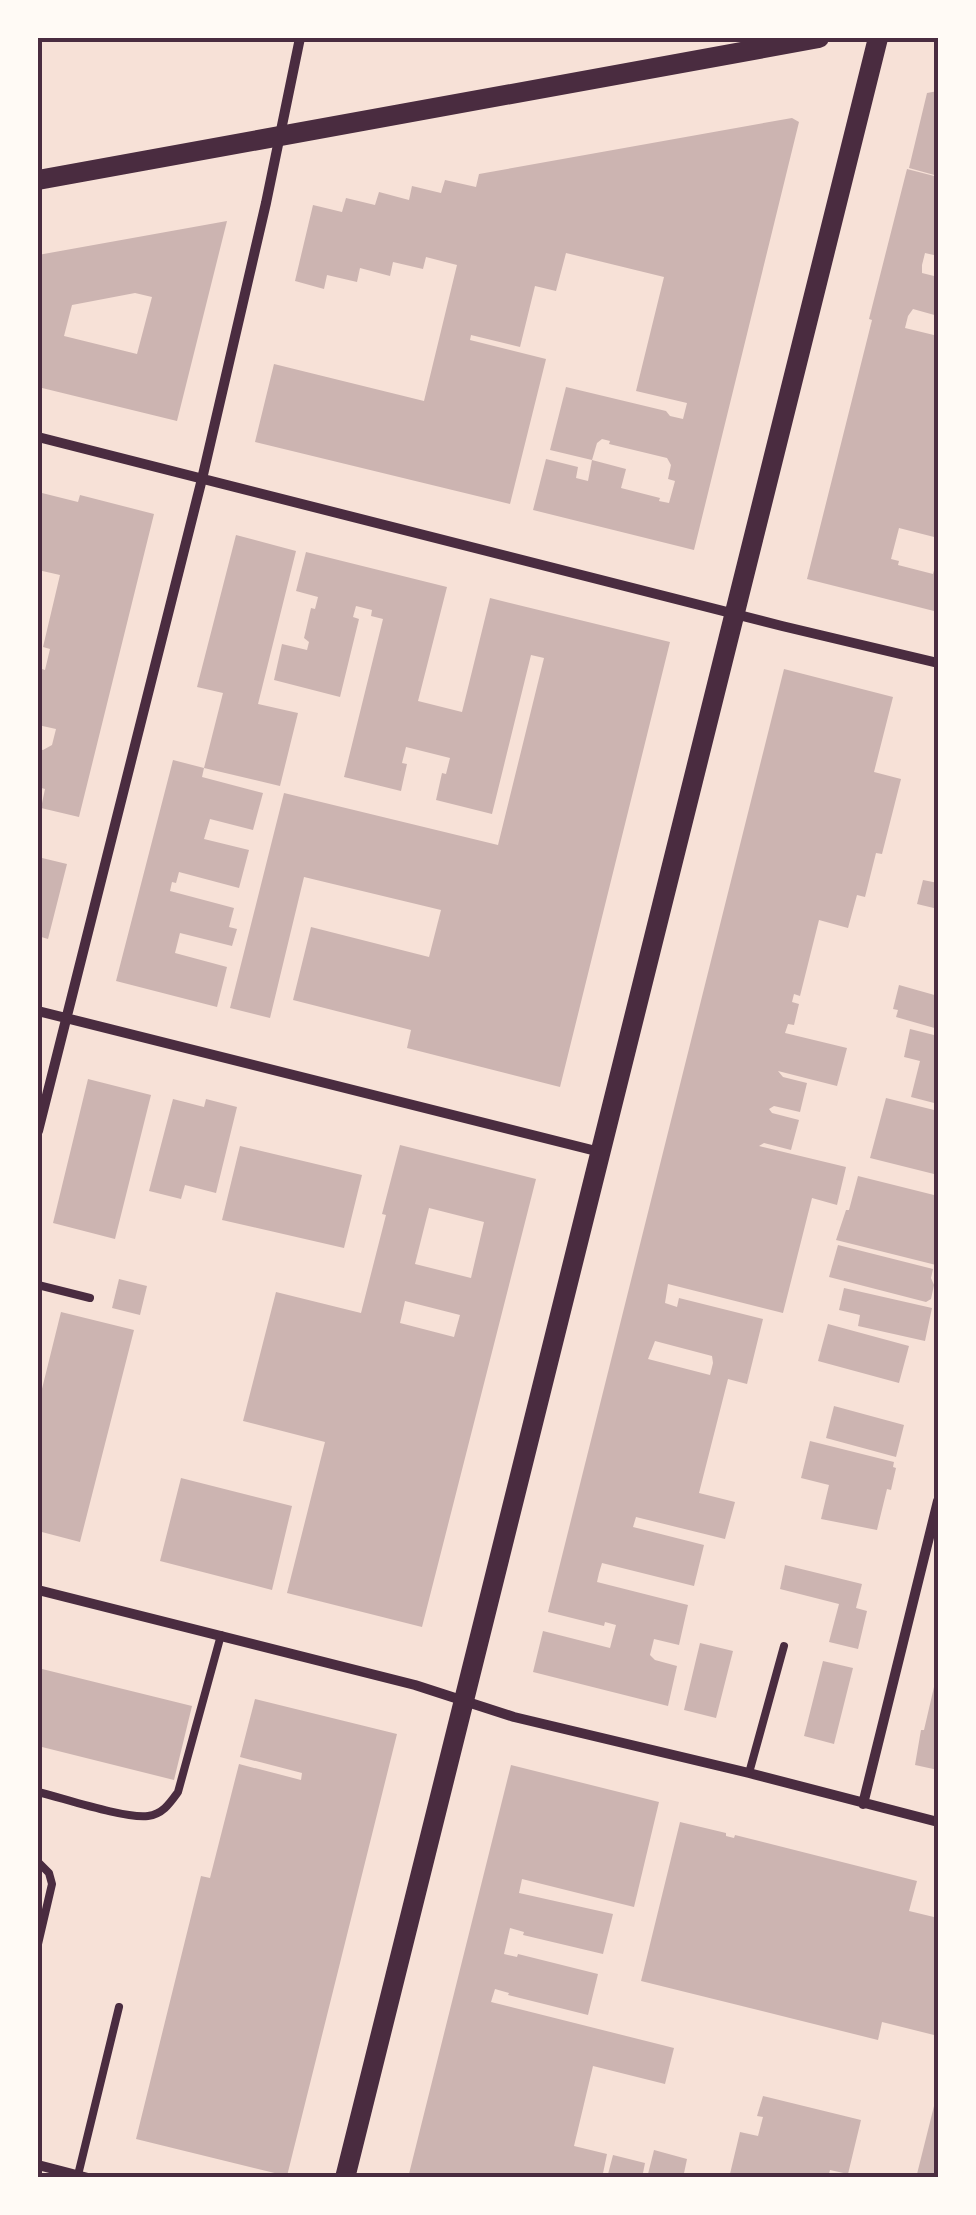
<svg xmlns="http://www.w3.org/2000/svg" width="976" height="2215" font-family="Helvetica,sans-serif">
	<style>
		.building { fill: #ccb4b1; fill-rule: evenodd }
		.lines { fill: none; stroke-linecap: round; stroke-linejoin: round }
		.service { stroke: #4a2c40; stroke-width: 8 }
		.minor { stroke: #4a2c40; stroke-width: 10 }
		.secondary { stroke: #4a2c40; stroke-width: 20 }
		.neatline { fill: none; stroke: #4a2c40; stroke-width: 4 }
	</style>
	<rect width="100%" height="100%" fill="#f7e1d7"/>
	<path class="building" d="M938,91V176L909,168L927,93Z
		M792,118L799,122L694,550L533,510L546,459L578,467L576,478L588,481L592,460L550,450L566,387L666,411L670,416L683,419L687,403L636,391L664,277L566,253L556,291L535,286L520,347L471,335L470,340L546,359L510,504L255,442L274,364L424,401L457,265L426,257L423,269L393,262L390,276L360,268L357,282L327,275L324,289L295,281L313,205L342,212L346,198L375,205L379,192L409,200L412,186L441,193L445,180L476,187L479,174ZM602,439L610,441L609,444L667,458L671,465L668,479L675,481L669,503L659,501L660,498L621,488L626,469L592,460L597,443Z
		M907,169L938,177V256L925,253L922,265V273L938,277V316L913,309L908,316L905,328L938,336V538L899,528L891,559L899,561L898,565L933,574L938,555V612L807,579L872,320L869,319Z
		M227,221L177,421L38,387V255ZM135,293L152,297L137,354L64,336L72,305Z
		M38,492L78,502L80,495L154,514L79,817L41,808L45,789L38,787V749L43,750L52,745L56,729L38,725V673L39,668L45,670L50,649L43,647L60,575L38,570Z
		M236,535L296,551L258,704L298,713L280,786L204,768L223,693L197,687Z
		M306,552L447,587L418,701L462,712L490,598L670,642L560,1087L407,1048L411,1030L293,1000L311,927L429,957L441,910L304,877L270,1018L230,1008L284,793L498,845L544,658L531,655L492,814L436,800L442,773L446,774L450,758L406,747L402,763L407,764L401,791L344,777L383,619L371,616L372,610L356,606L353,617L359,619L340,697L274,680L282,644L307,650L309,642L304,638L311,608L315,609L318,597L296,591Z
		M784,669L893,697L874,772L901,779L882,854L876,853L865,897L857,895L848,928L819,920L800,996L794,994L792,1002L799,1004L794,1025L788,1024L785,1033L847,1048L837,1086L778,1071L783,1077L807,1083L800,1112L774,1106L769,1109L772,1113L799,1120L791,1150L764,1143L759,1146L846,1167L837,1205L812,1198L783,1313L668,1284L665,1303L677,1307L679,1298L763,1319L747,1384L728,1379L699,1493L735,1502L725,1539L636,1517L633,1527L704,1545L694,1586L602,1563L599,1573L597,1582L688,1605L679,1645L654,1639L650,1655L655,1660L677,1666L668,1706L533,1672L543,1631L610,1648L616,1625L605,1622L604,1626L548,1612ZM655,1341L712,1356L713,1363L710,1375L648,1359Z
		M173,760L204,768L202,777L263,793L253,830L210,819L204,839L249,850L239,888L179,872L176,883L172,882L170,891L234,908L229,927L237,929L232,946L180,933L175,953L227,967L217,1007L116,981Z
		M38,857L67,864L48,939L38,936Z
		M923,880L938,883V909L917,904Z
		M899,985L938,996V1029L896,1017L898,1010L893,1009Z
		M910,1029L938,1036V1104L911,1097L920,1061L904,1057Z
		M88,1079L151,1095L115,1239L53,1223Z
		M886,1098L938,1111V1175L870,1158Z
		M173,1099L204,1107L206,1099L237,1107L216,1193L185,1185L181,1199L149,1191Z
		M400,1145L536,1179L422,1627L287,1593L325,1442L243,1421L276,1292L361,1313L386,1215L382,1214ZM429,1208L484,1222L471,1278L415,1264ZM405,1301L460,1315L454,1337L400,1323Z
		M240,1146L362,1175L344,1248L222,1220Z
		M858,1176L938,1196V1263L936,1265L836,1240L846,1210H849Z
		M838,1245L933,1269L931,1278L934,1285L931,1299L926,1302L829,1277Z
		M119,1279L147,1286L140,1315L112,1308Z
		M844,1288L932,1308L925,1341L858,1326L860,1315L839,1310Z
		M61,1312L134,1330L80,1542L38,1531V1405Z
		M828,1324L909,1346L899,1383L818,1361Z
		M834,1406L904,1425L896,1457L826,1438Z
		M810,1441L894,1462L893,1467L896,1468L891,1490L887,1489L877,1530L821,1519L829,1485L801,1478Z
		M181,1478L292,1506L272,1590L160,1561Z
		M785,1565L862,1584L856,1608L867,1611L858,1649L829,1642L839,1604L780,1589Z
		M700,1643L733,1651L716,1718L684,1710Z
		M823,1661L853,1668L834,1744L804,1736Z
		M38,1668L192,1706L174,1780L38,1746Z
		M937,1674H938V1770L915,1765L921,1730H924Z
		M255,1699L397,1734L287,2176L136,2139L201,1876L210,1878L239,1764L301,1780L302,1773L240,1757Z
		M511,1765L659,1802L634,1907L522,1879L519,1893L613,1914L603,1954L523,1935L524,1932L510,1928L504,1954L517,1957L518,1954L598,1974L588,2015L508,1995L509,1993L495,1989L491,2002L674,2048L665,2084L593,2066L574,2146L607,2154L602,2178H408Z
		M680,1822L726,1833V1836L734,1838L735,1835L917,1881L909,1911L938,1918V2036L882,2022L878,2040L641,1981Z
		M937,2094L938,2178H916Z
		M763,2096L861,2120L848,2174L830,2170L828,2178H729L740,2132L758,2136L763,2117L757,2116Z
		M654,2150L687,2159L683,2178H647Z
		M613,2155L645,2163L642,2178H607Z"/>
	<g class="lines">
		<path class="service" d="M38,1285L90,1298
			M749,1773L784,1646
			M38,1792C63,1798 125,1819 148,1816C163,1814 170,1803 178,1792L221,1635
			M38,1862L49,1873L52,1884L38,1944
			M78,2175L119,2007"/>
		<path class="minor" d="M38,437L782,626L938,663
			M38,1011L600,1152
			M38,1131L202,479L266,203L300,38
			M38,1590L415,1685L514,1717L749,1773L938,1822
			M863,1804L938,1501
			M38,2165L88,2178"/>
		<path class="secondary" d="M38,180L819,38
			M345,2178L878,38"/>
	</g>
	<rect width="976" height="2215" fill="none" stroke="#fffaf5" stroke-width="80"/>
	<rect x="40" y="40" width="896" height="2135" class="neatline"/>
</svg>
